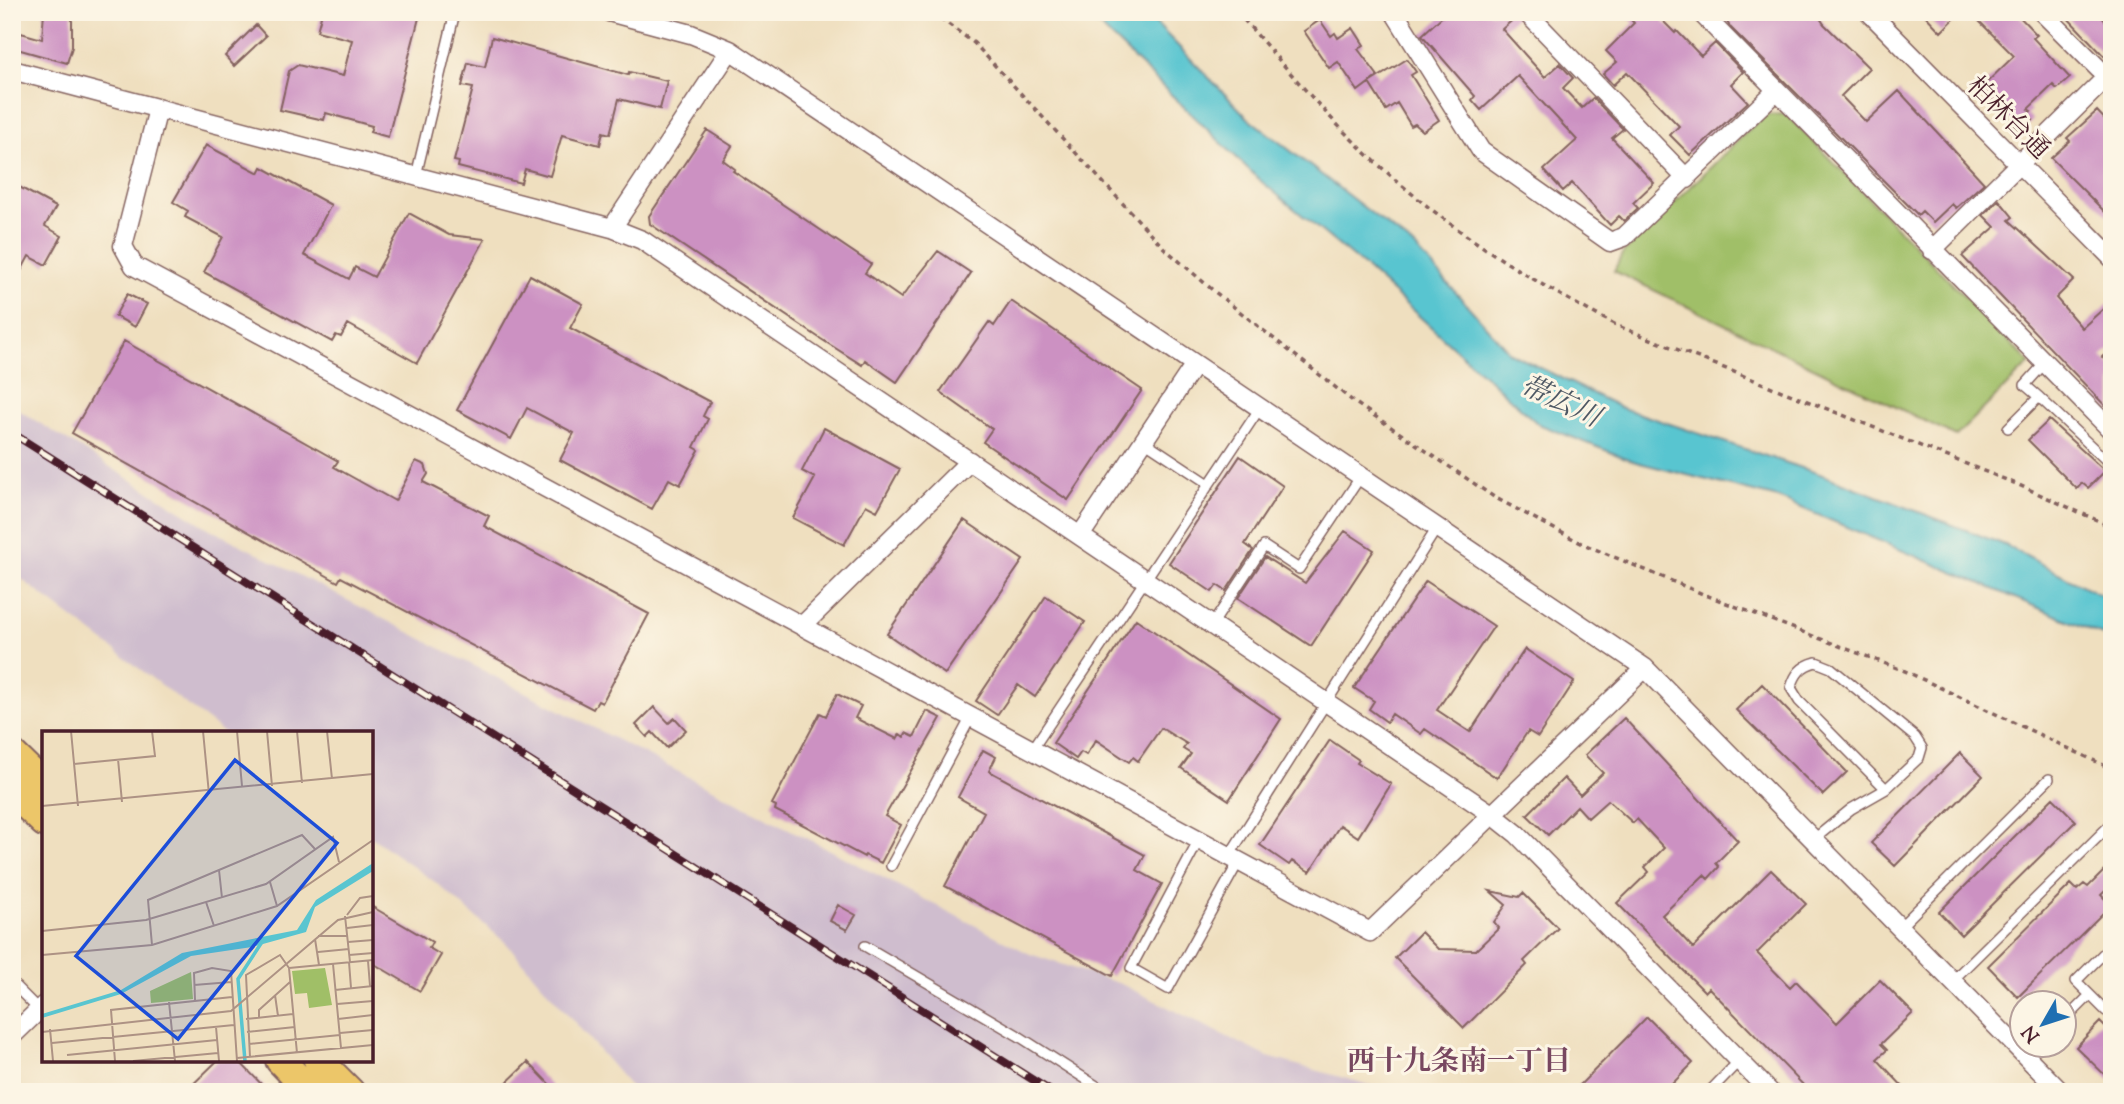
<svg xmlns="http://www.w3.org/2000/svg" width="2124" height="1104" font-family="'Sorts Mill Goudy','Noto Serif JP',serif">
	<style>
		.industrial { fill: #cfbdce }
		.green { fill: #a0bf67; stroke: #756f49; stroke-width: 2 }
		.water { fill: #59c5d0; stroke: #52727e; stroke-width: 2 }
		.building { fill: #cc91c2 }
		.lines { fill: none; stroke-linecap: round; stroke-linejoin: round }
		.service-casing { stroke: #84625f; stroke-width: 12 }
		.minor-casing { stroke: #84625f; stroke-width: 21 }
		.trunk-casing { stroke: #84625f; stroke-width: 32 }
		.path { stroke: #84625f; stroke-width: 3.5; stroke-dasharray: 5 5; stroke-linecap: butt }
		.service { stroke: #fff; stroke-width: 9 }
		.minor { stroke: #fff; stroke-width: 18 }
		.trunk { stroke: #ecc669; stroke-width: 28 }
		.rail-casing { stroke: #4a1f2b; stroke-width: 8 }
		.rail { stroke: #fcf5e5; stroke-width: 5; stroke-dasharray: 16; stroke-linecap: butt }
		.labels { text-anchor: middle; stroke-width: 6; stroke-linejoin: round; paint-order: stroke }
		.street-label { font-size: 26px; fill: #4a1f2b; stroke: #fcf5e5 }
		.water-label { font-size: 28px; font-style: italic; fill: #4f5965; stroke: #fcf5e5 }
		.neighbourhood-label { font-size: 28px; font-weight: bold; fill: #784760; stroke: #fcf5e5 }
		.inset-river { fill: none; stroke: #59c5d0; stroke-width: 3.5 }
		.inset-road { fill: none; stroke: #ad9284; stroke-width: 2 }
		.view { fill: #1d4ed8; fill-opacity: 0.15; stroke: #1d4ed8; stroke-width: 3.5 }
		.inset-edge { fill: none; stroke: #4a1f2b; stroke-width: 3.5 }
	</style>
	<rect width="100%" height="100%" fill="#fcf5e5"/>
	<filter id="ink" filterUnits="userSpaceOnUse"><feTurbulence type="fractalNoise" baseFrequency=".0143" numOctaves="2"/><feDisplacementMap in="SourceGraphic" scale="14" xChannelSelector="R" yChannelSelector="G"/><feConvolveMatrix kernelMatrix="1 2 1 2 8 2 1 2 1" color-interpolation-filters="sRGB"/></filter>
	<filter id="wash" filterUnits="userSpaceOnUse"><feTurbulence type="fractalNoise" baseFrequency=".00686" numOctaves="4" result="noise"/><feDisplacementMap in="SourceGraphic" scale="28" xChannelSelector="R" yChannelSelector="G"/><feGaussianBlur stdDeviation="1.57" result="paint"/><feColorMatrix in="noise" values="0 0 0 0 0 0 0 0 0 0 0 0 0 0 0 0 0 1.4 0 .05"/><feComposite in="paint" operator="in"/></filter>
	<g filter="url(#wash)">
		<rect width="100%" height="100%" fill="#efdfbf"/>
		<path class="industrial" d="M12,406L210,529L1030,954L1121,984L1268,1057L1395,1092H635L507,944L435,882L371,837V733H224L12,572Z"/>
		<path class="green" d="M1786,114L2030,363L1956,436L1614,271L1622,254L1764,115Z"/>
		<path class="water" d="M1074,12H1145L1248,118L1415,247L1510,353L1622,408L1817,473L2005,545L2112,601V639L1778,498L1636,462L1538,424L1366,268L1262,182L1102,28Z"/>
		<g id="blocks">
			<path class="building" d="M44,12H72V47L67,63L17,49L21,33L42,39Z
				M322,12H397L419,18L388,137L370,132L372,126L326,113L324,120L280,110L289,71L298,65L343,76L352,40L317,31Z
				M1447,12H1515L1516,17L1502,29L1545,77L1560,64L1573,78L1563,88L1582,108L1593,98L1623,129L1612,138L1654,183L1633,203L1638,208L1624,221L1619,216L1610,225L1572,183L1563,191L1544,170L1577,140L1518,76L1481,110L1472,100L1475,96L1422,35Z
				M1624,12H1654L1675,33L1677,31L1701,56L1715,43L1743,72L1731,84L1748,102L1690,155L1670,135L1679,126L1627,72L1613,85L1603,74L1617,62L1606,51L1634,23Z
				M1732,12H1816L1824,24L1869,68L1841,96L1866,122L1899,91L1984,183L1956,208L1952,204L1933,222L1922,211L1918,215L1731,28L1725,19Z
				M1922,12H1961L1941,32Z
				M1970,12H2015L2037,35L2033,38L2070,78L2057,89L2053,85L2028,109L2031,111L2027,115L2033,120L2021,132L1981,88L2014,56Z
				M2062,12H2097L2112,28V48L2104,56Z
				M1320,20L1331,36L1335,33L1338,38L1353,28L1364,45L1358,49L1378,76L1358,91L1338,62L1329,68L1304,31Z
				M256,25L266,36L234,66L225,56Z
				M492,37L628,75L629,72L667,81L660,109L619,99L610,134L603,132L600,145L562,135L550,176L525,169L521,183L458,167L459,162L454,161L473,88L462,86L468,63L485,67Z
				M1407,59L1416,72L1411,75L1439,120L1423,131L1415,124L1411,126L1397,103L1386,110L1369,83Z
				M2097,111L2112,127V219L2051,158L2070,141L2067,138Z
				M707,130L732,146L723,160L735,169L733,171L871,264L865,273L901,298L938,251L971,273L897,382L865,360L862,365L821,339L650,224L649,216Z
				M206,145L259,173L262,167L331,205L304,255L349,279L355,267L374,277L409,213L449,235L485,239L417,363L348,324L341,337L336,335L332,342L204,272L223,237L185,217L188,211L173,202Z
				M12,183L56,207L45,226L62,236L46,265L29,256L12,288Z
				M1999,200L2013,217L2009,220L2074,280L2056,298L2082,328L2112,301V348L2102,357L2112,367V413L1962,256L1995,227L1983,215Z
				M530,275L583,304L570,328L710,402L703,416L708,419L694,447L699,450L680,485L669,479L652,509L560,460L574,433L527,408L511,439L457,410Z
				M127,294L147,304L135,327L115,316Z
				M1011,301L1142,390L1068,500L983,442L992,429L940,392L989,322L994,326Z
				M124,341L338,461L334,467L395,501L416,461L425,465L428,474L423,482L489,516L484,526L649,614L602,703L598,701L593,709L341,577L338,582L72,433Z
				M2049,420L2105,471L2088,488L2082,483L2077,489L2028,440Z
				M824,428L900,469L877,511L866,505L844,545L793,518L815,478L802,471Z
				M1240,456L1283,486L1245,544L1253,550L1226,591L1217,585L1212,592L1169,563Z
				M964,520L1023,560L945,674L887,634Z
				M1345,531L1374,550L1311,646L1238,598L1265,557L1305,583Z
				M1426,581L1494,626L1437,710L1470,732L1525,649L1574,682L1538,737L1528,731L1497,778L1425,729L1421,734L1392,714L1387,722L1369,709L1374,701L1354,688Z
				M1046,596L1085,622L1035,697L1018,685L997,715L976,701Z
				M1136,619L1281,719L1229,800L1181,768L1191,754L1183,749L1187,744L1161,728L1138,761L1133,757L1129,762L1096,740L1086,755L1081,752L1076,759L1053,743Z
				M1762,684L1847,772L1823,795L1736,710Z
				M837,694L861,706L855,718L897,739L900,734L904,737L906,733L914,737L927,711L941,718L885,816L901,825L881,863L865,855L864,857L775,810L776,806L772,804L820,713L826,716Z
				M654,707L669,723L675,718L686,730L667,748L652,732L647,737L636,725Z
				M1624,718L1738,841L1716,863L1719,867L1708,879L1704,875L1662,915L1693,948L1771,870L1806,904L1757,953L1790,987L1796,981L1837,1023L1880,980L1913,1013L1881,1044L1887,1050L1877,1059L1908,1092H1810L1709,988L1705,992L1617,903L1649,872L1645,867L1664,848L1637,819L1633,823L1608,800L1588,818L1577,806L1548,835L1527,815L1564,778L1580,795L1603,773L1585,755Z
				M1330,740L1359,760L1357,763L1391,784L1358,837L1340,825L1310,872L1292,861L1289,865L1260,845Z
				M983,750L996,757L989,771L1145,855L1137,870L1162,884L1112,976L945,886L984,812L958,797Z
				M1960,753L1983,776L1895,866L1871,843Z
				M2053,798L2076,821L1961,935L1939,912Z
				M2112,863V884L2101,895L2111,905L2018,997L1988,966L2071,884L2077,890L2084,884L2088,887Z
				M1490,891L1519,897L1523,893L1558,928L1524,961L1527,965L1464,1028L1395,958L1421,932L1438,949L1476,950L1499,928L1494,922L1506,905Z
				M838,905L856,915L847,930L830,921Z
				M371,906L432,942L429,948L441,955L420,991L371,962Z
				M1647,1017L1693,1063L1664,1092H1573Z
				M2100,1022L2112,1034V1082L2076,1047Z
				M218,1060H238L269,1092H185Z
				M528,1062L557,1092H497Z"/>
		</g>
	</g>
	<g filter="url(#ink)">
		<use href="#blocks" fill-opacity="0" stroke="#84625f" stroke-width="2"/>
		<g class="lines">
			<g class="service-casing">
				<path id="service" d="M416,176L455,12
					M2039,397L2107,461
					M2008,428L2039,397L2025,385L2044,364
					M1144,441L1209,484
					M1212,625L1264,546L1299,569L1361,476
					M1816,662L1831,668L1915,737L1922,748L1919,758L1886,789L1799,701L1791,688C1795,674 1801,666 1816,662Z
					M1032,750L1260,408
					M1199,840L1131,968L1168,989L1239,861
					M1813,840L1851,809L1886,789
					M1229,856L1437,528
					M891,866L971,717
					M1900,927L2049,779
					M2112,945L2076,981L2106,1011L2112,1005
					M865,946L1017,1035L1106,1092
					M1952,981L2112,823
					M12,983L39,1010
					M2064,1021L2090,995
					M2028,1058L2041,1044
					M1709,1092L1739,1061"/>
			</g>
			<g class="minor-casing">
				<path id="minor" d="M609,12L691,34L730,50L1645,668L2061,1092
					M1394,12L1481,151L1610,242L1624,237L1776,91
					M1526,12L1687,179
					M1700,12L2112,431
					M1869,12L2112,258
					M2042,12L2112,82
					M12,70L612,228L642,240L1493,815L1517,834L1770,1092
					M158,109L123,246L134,266L1370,932L1645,668
					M612,228L730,50
					M1932,250L2112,72
					M1080,536L1195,364
					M803,625L970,461
					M12,1036L44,1005"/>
			</g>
			<g class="trunk-casing">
				<path id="trunk" d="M12,754L44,785
					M12,791L44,822
					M280,1060L311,1092
					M318,1060L350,1092"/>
			</g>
			<path class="path" d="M932,12L974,43L1164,248L1215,292L1354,402L1494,497L1583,544L1703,594L1905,671L2112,769
				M1237,12C1280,60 1320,110 1367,154C1442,225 1526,279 1618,326L2019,485L2112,527"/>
			<use href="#service" class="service"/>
			<use href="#minor" class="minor"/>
			<use href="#trunk" class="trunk"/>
			<g class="rail-casing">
				<path id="rail" d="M12,433L1052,1092"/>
			</g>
			<use href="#rail" class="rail"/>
		</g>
	</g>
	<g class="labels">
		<g class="street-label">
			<text transform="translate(2009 117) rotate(45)" y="9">柏林台通</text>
		</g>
		<g class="water-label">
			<text transform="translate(1561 400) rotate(25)" y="10">帯広川</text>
		</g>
		<g class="neighbourhood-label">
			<text x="1459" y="1070">西十九条南一丁目</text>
		</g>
	</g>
	<g transform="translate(42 731)">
		<rect width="331" height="331" fill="#efdfbf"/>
		<path d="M283,237L290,274L267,277L265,262L253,263L250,240ZM149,241L151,268L109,272L108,260Z" fill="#a0bf67"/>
		<path d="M331,132V140L273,176L264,201L210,216L149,225L79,263L0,287V283L79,259L140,222L255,199L274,169Z" fill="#59c5d0"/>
		<path class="inset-river" d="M203,330L196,248L220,211"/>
		<path class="inset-road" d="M29,0L36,75M161,0L167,63M195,0L200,55M225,0L230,55M255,0L260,52M285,0L290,48M76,28L80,71M32,33L113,25L110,0M0,75L331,43M177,139L180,167M228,151L235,175M164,171L172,195M305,184L318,167L331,165M303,185L308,231M305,197L331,194M0,200L104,189L224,153L291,106L297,131M276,205H305M273,208L277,234M306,211L331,209M110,214L106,169L260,104L273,118M276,221L307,218M0,224L110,214L235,175L331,109M307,224L331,222M326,230L328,255M307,231L309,257M291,233L299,317M247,237L331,229M152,254L189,251M293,259L331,255M233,264L236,285M153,269L152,242L170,237L189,240L195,330M127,271L133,330M295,273L331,270M217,287V279L248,251M204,288L251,283M296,288L331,284M174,296L177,330M8,298L11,330M0,301L189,280L296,189L331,181M205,301L253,296M298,302L331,299M10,312L192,294M207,313L298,304M25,324L175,309M208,326L204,244L238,224L247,237L255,322M195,327L331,314M73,330L69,279L190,266M91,330L176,322"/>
		<path class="view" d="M193,29L295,112L136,308L34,225Z"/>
		<rect width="331" height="331" class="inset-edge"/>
	</g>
	<rect width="2124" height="1104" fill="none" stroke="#fcf5e5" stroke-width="42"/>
	<g transform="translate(2043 1024) rotate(231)"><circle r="33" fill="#fcf5e5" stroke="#b59f9b" stroke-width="2"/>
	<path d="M0-5L12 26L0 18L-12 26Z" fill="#1f6fb2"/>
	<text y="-10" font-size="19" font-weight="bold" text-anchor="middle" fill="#4a1f2b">N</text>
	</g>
</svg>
